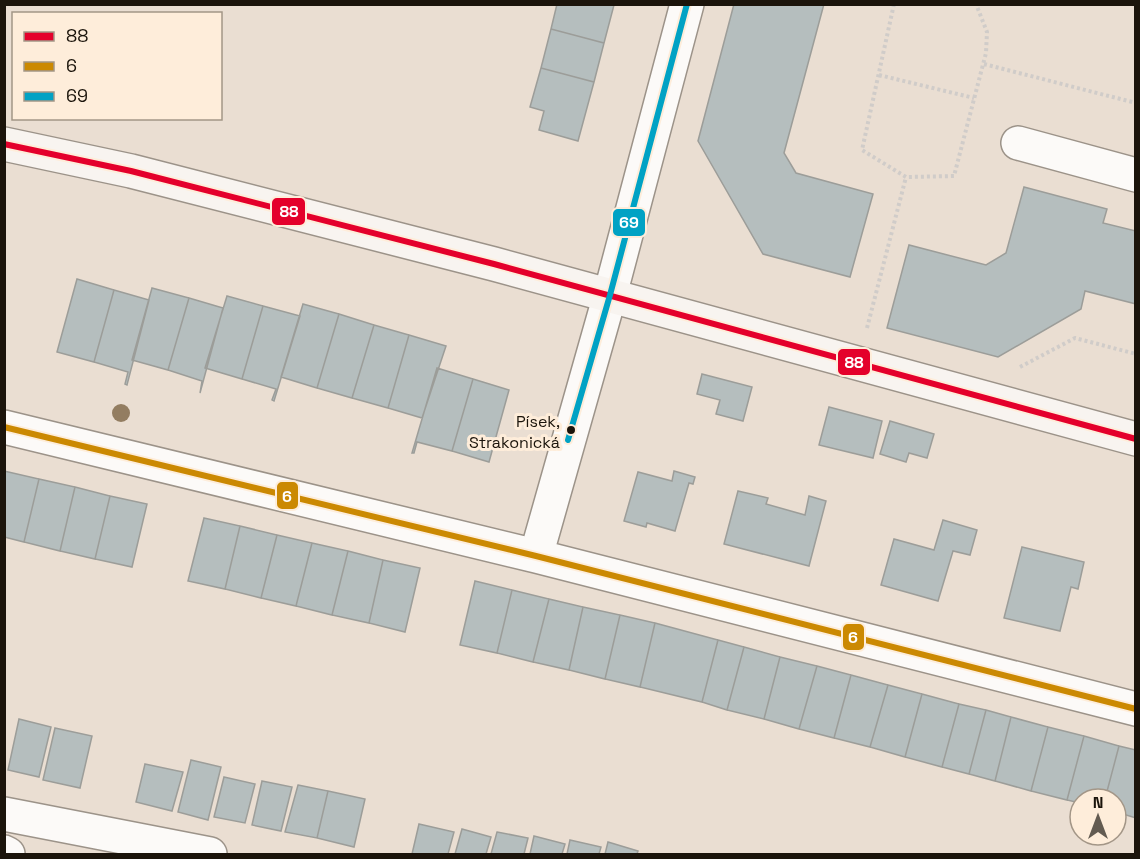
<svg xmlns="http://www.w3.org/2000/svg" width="1140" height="859" font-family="'Space Grotesk',sans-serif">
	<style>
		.building { fill: #b5bebe; stroke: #9c9d99; stroke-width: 1.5 }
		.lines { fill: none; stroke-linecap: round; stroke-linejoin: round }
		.street-casing { stroke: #9c9389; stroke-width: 36 }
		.secondary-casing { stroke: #9c9389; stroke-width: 36 }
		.path { stroke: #d0ccc9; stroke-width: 4; stroke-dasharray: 3 3; stroke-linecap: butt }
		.street { stroke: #fcfaf8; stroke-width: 33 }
		.secondary { stroke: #f8f4f0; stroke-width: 33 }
		.bus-1-casing { stroke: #feedda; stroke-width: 10 }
		.bus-2-casing { stroke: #feedda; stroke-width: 10 }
		.bus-3-casing { stroke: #feedda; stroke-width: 10 }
		.bus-1 { stroke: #e4002b; stroke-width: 6 }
		.bus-2 { stroke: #cb8902; stroke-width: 6 }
		.bus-3 { stroke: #01a2c4; stroke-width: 6 }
		.tree { fill: #937d61 }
		.bus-dot { fill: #1b140b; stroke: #feedda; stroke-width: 2 }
		.labels { text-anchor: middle; stroke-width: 6; stroke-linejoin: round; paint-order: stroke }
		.bus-label { font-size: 16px; fill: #1b140b; stroke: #feedda; text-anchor: end }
		.line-badge { stroke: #feedda; stroke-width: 2 }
		.badge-label { font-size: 16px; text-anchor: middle; font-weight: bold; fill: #fff }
	</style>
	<rect width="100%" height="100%" fill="#eaded2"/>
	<path class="building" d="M557,4L614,5L604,43L551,29Z
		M734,4H824L784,153L796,173L873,194L850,277L763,254L698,141Z
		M551,29L604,43L594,82L541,68Z
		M541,68L594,82L578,141L539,130L544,111L530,107Z
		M1024,187L1107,209L1103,223L1136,231V304L1085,291L1081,309L998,357L887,328L909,245L986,265L1006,253Z
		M77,279L114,290L94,362L57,352Z
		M152,288L189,298L168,370L132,360Z
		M114,290L149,300L127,385L125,384L128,372L94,362Z
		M227,296L263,306L242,379L205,368Z
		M189,298L223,308L200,393L202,381L168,370Z
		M303,304L339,314L317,388L281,377Z
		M263,306L300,316L274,401L272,400L276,389L242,379Z
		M339,314L374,325L352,398L317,388Z
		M374,325L409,335L388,408L352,398Z
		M409,335L446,346L422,418L388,408Z
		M437,368L473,379L452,451L417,442L414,453H412Z
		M702,374L752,387L743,421L716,414L720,400L697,394Z
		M473,379L509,390L489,462L452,451Z
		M829,407L882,421L873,458L819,445Z
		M890,421L934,434L927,458L909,453L906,462L880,454Z
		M4,471L39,479L24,542L4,537Z
		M674,471L695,477L693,484L689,483L675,531L647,523L646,527L624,521L638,472L672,481Z
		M39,479L75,487L60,551L24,542Z
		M75,487L110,496L95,559L60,551Z
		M738,491L768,498L766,504L805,515L809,496L826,501L809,566L724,544Z
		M110,496L147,504L132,567L95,559Z
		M204,518L240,526L225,589L188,581Z
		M943,520L977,530L970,555L953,551L938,601L881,585L894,539L934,550Z
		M240,526L277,535L261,598L225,589Z
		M277,535L312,543L296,606L261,598Z
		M312,543L348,551L332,615L296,606Z
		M1022,547L1084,562L1078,589L1071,587L1060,631L1004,618Z
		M348,551L383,560L369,623L332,615Z
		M383,560L420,568L405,632L369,623Z
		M475,581L512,590L497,653L460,645Z
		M512,590L549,599L533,662L497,653Z
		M549,599L583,607L569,670L533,662Z
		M583,607L620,615L605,679L569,670Z
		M620,615L655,623L640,687L605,679Z
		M655,623L718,640L702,702L640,687Z
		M718,640L744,647L727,710L702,702Z
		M744,647L780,657L764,719L727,710Z
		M780,657L817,666L799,729L764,719Z
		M817,666L851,675L834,738L799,729Z
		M851,675L888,685L870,747L834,738Z
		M888,685L922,694L905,757L870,747Z
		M922,694L959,704L942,767L905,757Z
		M959,704L986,710L969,774L942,767Z
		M986,710L1011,717L995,781L969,774Z
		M1011,717L1048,727L1031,791L995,781Z
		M19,719L51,727L39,777L8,770Z
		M1048,727L1084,736L1067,800L1031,791Z
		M55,728L92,736L80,788L43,780Z
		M1084,736L1119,746L1105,799H1080V803L1067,800Z
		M1119,746L1136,750V818L1116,812V799H1105Z
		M191,760L221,767L208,820L178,812Z
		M145,764L183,772L172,811L136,802Z
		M224,777L255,784L245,823L214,817Z
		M262,781L292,787L281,831L252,825Z
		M298,785L328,791L317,838L285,832Z
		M328,791L365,799L354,847L317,838Z
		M419,824L454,832L448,854H412Z
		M462,829L491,837L486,854H455Z
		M497,832L528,838L524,854H491Z
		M534,836L565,844L562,854H530Z
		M570,840L601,847L599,854H567Z
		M608,842L638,851L637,854H605Z"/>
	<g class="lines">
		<g class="street-casing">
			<path id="street" d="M1018,143L1136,175
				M4,427L536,556L1136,709
				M536,556L610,295L687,4
				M4,814L210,854
				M4,852L8,854"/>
		</g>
		<g class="secondary-casing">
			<path id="secondary" d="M4,144L131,171L494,264L1136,439"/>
		</g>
		<path class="path" d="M894,4L862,150L906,177L954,176L986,53L987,32L976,4
			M984,64L1136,103
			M879,75L974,98
			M867,328L906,177
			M1020,367L1075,338L1136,354"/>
		<use href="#street" class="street"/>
		<use href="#secondary" class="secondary"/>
		<g class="bus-1-casing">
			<path id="bus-1" d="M4,144L131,171L494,264L1136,439"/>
		</g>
		<g class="bus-2-casing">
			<path id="bus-2" d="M4,427L536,556L1136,709"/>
		</g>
		<g class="bus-3-casing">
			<path id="bus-3" d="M568,440L610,295L687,4"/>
		</g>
		<use href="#bus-1" class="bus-1"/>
		<use href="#bus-2" class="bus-2"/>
		<use href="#bus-3" class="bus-3"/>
	</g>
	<circle class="tree" cx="121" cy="413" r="9"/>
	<circle class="bus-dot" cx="571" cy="430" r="5"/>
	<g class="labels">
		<g class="bus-label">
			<text x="560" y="427">Písek,<tspan x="560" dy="21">Strakonická</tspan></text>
		</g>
	</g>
	<g class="line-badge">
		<rect x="271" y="197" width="35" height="29" rx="6" fill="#e4002b"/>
		<rect x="612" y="208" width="34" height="29" rx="6" fill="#01a2c4"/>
		<rect x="837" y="348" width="34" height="28" rx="6" fill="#e4002b"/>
		<rect x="276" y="481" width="23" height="29" rx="6" fill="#cb8902"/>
		<rect x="842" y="623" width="23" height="28" rx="6" fill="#cb8902"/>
	</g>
	<g class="badge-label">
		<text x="289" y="217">88</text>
		<text x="629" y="228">69</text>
		<text x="854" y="368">88</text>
		<text x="287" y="502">6</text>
		<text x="853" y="643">6</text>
	</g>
	<rect width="1140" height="859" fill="none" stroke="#1b140b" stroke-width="12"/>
	<rect x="12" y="12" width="210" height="108" fill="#feedda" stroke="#a39687" stroke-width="1.5"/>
	<rect x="24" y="32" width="30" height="9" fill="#e4002b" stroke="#a39687" stroke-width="1.5"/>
	<text x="66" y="42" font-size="18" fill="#1b140b">88</text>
	<rect x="24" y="62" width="30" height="9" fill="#cb8902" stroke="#a39687" stroke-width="1.5"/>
	<text x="66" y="72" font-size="18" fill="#1b140b">6</text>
	<rect x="24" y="92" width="30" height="9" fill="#01a2c4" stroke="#a39687" stroke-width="1.5"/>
	<text x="66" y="102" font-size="18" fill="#1b140b">69</text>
	<g transform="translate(1098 817)"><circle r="28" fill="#feedda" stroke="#a39687" stroke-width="1.5"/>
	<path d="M0-4.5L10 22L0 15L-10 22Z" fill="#635b51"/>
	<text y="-9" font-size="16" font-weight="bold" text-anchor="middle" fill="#1b140b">N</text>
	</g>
</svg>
